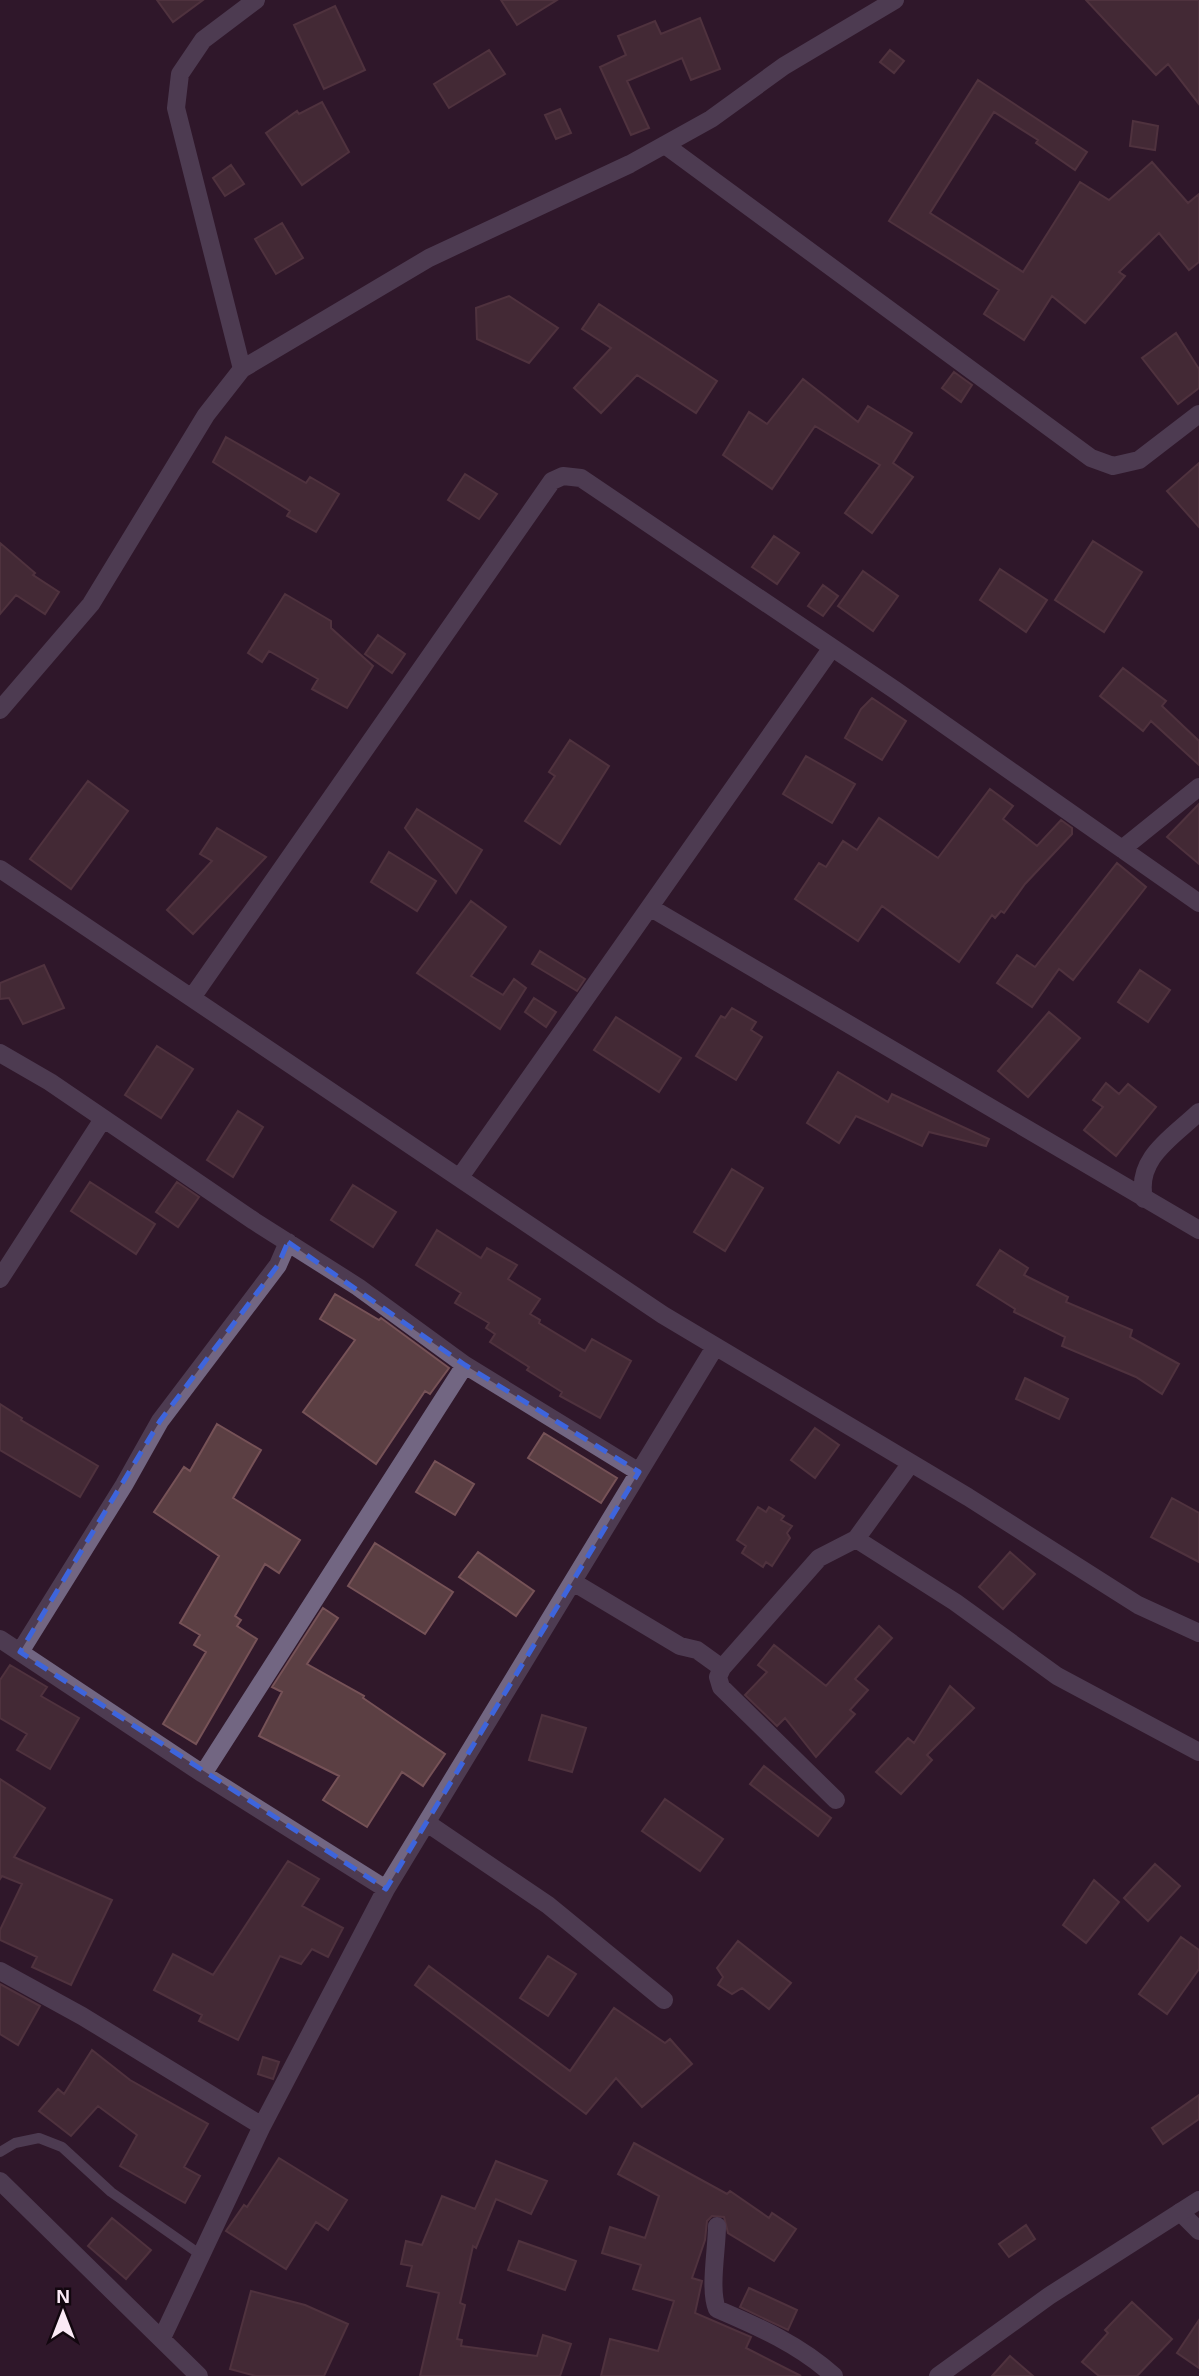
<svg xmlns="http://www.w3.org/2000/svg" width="1199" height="2376" font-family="Arial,sans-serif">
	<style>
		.building { fill: #5b3f43; stroke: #765257; stroke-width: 2 }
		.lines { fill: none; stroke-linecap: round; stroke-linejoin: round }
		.service { stroke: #726682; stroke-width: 10 }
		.minor { stroke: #726682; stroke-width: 18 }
		.tertiary { stroke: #726682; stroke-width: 18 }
		.marked { fill: none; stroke: #3e65dc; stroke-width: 5; stroke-dasharray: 14 9; stroke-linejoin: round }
	</style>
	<rect width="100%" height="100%" fill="#30182a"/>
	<path class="building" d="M157,0H203L173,22Z
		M501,0H557L517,25Z
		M1086,0H1199V104L1168,64L1156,75Z
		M335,6L365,70L324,89L294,25Z
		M700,18L720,69L691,80L682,58L627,81L649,128L631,135L600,67L626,55L618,36L655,21L661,34Z
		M489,50L505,74L449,108L434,84Z
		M890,50L904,61L894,73L880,62Z
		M978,80L1087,152L1075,170L1036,143L1038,140L994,112L930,213L1023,272L1080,182L1109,200L1152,162L1188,203L1199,194V262L1189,270L1159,233L1119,272L1125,276L1085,323L1052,296L1024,340L984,314L999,290L889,221Z
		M322,102L349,152L302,185L266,133L297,111L299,114Z
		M560,109L571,133L556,139L545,115Z
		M1133,121L1158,126L1155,150L1130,146Z
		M231,165L244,184L225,196L213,178Z
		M282,223L303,258L276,274L255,239Z
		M509,296L558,328L529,363L477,339L476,308Z
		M599,304L717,381L696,413L637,375L601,413L574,388L611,348L582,329Z
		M1176,333L1199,369V388L1178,404L1142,358Z
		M954,372L972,385L961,402L942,388Z
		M803,379L858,422L868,406L912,433L893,463L913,477L872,533L845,513L880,465L815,426L772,489L723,455L749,412L767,424Z
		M226,437L306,483L310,477L339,494L316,532L287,516L290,511L213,462Z
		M1199,463V527L1167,491Z
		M465,474L497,494L479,519L448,500Z
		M774,536L799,553L777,584L752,567Z
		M1093,541L1142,572L1104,632L1055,600Z
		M0,543L35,573L33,575L59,592L45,614L16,595L0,614Z
		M1000,569L1047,600L1026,632L980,600Z
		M863,571L898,596L873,631L838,606Z
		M823,585L838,596L823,616L808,606Z
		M285,594L331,621V628L373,666L347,708L312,689L318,679L269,651L262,662L248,653Z
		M378,635L405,654L392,673L365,654Z
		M1123,668L1166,701L1162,706L1199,741V765L1151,721L1143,731L1100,696Z
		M872,698L906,721L882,760L845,738L861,709Z
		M570,740L609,766L560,844L525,821L555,776L549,772Z
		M806,756L855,784L832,823L783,794Z
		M88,781L128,811L71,889L30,859Z
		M990,789L1013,806L1003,819L1037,846L1061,820L1072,828V834L1025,884L1004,913L1001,911L995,918L992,915L959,962L882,906L858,941L795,899L819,863L826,867L843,841L857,850L879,818L938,858Z
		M1199,804V864L1167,837Z
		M417,809L482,850L456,893L405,828Z
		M217,828L266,857L193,934L167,910L212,861L200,854Z
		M389,852L436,881L417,911L371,882Z
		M1117,863L1146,887L1073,980L1059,969L1032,1007L997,983L1017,955L1035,967Z
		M471,901L506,927L471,976L503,995L514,979L526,988L500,1029L417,973Z
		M540,951L585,979L577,991L532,964Z
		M44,965L64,1008L23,1024L9,998L0,999V983Z
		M1140,970L1170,990L1148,1022L1118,1002Z
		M534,998L556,1012L546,1027L525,1012Z
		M732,1008L756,1022L751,1030L762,1037L736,1080L696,1056L721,1016L725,1018Z
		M1049,1012L1080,1038L1028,1097L998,1071Z
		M616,1017L681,1058L659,1092L594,1050Z
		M157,1046L193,1069L161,1118L125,1095Z
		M838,1072L888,1102L892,1094L989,1139L986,1146L929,1132L922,1146L856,1116L839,1143L807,1123Z
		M1106,1083L1119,1094L1128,1084L1156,1107L1116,1156L1084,1130L1103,1107L1093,1100Z
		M238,1111L263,1127L233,1177L207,1160Z
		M732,1169L763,1188L725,1251L694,1232Z
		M90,1182L155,1224L136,1254L71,1211Z
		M177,1182L199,1197L178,1227L156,1212Z
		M353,1185L396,1212L373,1247L331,1220Z
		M437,1230L481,1258L487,1248L517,1265L508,1279L540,1299L530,1314L540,1320L539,1323L585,1351L592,1339L631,1361L600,1418L560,1396L562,1392L527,1370L529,1367L490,1342L495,1334L486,1328L489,1323L455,1303L461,1293L416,1265Z
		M1000,1250L1028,1268L1024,1275L1068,1297L1066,1302L1132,1330L1130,1337L1179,1364L1162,1394L1136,1377L1062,1346L1065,1337L1014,1312L1015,1309L977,1285Z
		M335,1294L379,1320L381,1318L449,1368L430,1394L425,1391L376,1464L303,1412L355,1340L320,1319Z
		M1025,1378L1068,1399L1059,1419L1016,1399Z
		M0,1404L22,1418L21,1420L98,1466L80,1497L0,1450Z
		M217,1424L261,1450L233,1498L300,1540L279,1573L265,1564L235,1616L241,1620L237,1626L257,1639L196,1744L163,1724L206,1652L194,1645L200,1635L180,1623L219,1556L154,1512L184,1467L190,1471Z
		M815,1428L839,1445L815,1478L791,1460Z
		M544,1433L617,1478L601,1503L528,1458Z
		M435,1461L474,1484L455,1515L416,1492Z
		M1172,1498L1199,1513V1562L1151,1537Z
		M758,1507L766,1512L769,1507L784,1516L781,1520L792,1526L787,1533L790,1538L772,1566L766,1562L763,1567L742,1553L746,1546L737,1540Z
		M375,1543L453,1592L425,1634L348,1586Z
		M478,1552L534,1591L516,1616L459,1577Z
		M1010,1552L1035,1574L1003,1609L979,1587Z
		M323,1608L338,1618L307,1664L364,1696L363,1698L445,1754L423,1786L402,1772L367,1827L323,1800L339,1776L259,1736L282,1692L272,1687Z
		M879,1626L892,1638L855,1679L868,1690L850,1710L855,1714L816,1757L785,1718L777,1726L745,1695L767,1672L758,1665L774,1645L826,1686Z
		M10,1665L47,1687L41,1696L79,1718L50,1769L17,1750L27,1734L0,1718V1680Z
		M950,1686L974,1708L927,1755L932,1760L901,1794L876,1772L908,1738L914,1743Z
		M542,1715L586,1728L572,1772L529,1760Z
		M764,1766L831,1818L818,1836L750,1784Z
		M0,1779L45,1808L14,1857L112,1900L71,1985L32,1967L37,1957L0,1940V1930L22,1884L2,1876L0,1879Z
		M665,1799L723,1839L700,1871L642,1831Z
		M288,1861L319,1879L302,1906L343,1928L328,1957L312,1949L301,1964L280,1956L238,2040L199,2021L202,2015L154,1990L173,1954L213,1975Z
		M1155,1864L1180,1886L1148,1921L1124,1898Z
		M1094,1880L1119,1902L1086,1943L1063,1925Z
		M1181,1937L1199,1950V1969L1167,2014L1139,1994Z
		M738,1941L791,1983L769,2009L742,1988L732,1994L718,1985L723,1977L717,1968Z
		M548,1956L576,1974L548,2016L520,1998Z
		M429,1966L570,2071L614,2008L665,2043L670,2039L692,2064L642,2107L616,2078L586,2114L415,1985Z
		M0,1984L40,2006L18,2045L0,2034Z
		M92,2050L130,2080L208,2124L184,2167L200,2176L185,2203L120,2166L137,2135L98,2106L71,2136L39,2111L58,2089L64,2094Z
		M263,2057L279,2062L273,2079L258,2074Z
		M1199,2095V2119L1163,2144L1152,2128Z
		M634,2143L727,2194L730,2191L769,2218L772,2213L796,2229L774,2261L728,2233L724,2217L712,2216L707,2221L705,2240L692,2278L702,2281L695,2313L751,2337L746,2348L801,2376H601L610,2339L658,2351L674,2301L633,2289L641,2265L602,2253L610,2227L645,2238L659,2196L618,2174Z
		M279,2158L347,2200L328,2230L316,2222L286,2269L226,2231L244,2205L247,2207Z
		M496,2161L547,2181L531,2214L496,2199L476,2248L473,2246L460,2303L465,2305L457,2339L462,2340L461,2346L537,2356L543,2335L571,2344L560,2376H420L439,2293L407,2286L412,2266L401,2264L406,2241L422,2245L442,2196L475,2209Z
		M112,2218L151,2250L126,2279L88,2246Z
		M1026,2225L1035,2239L1009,2257L999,2244Z
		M519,2241L576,2261L565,2290L508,2270Z
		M749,2288L797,2310L788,2330L740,2307Z
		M251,2291L305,2305L348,2324L324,2376H256L230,2369Z
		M1132,2302L1172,2339L1137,2376H1099L1082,2362L1108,2333L1105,2330Z
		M1199,2320V2368L1177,2353Z
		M1010,2356L1033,2376H992Z"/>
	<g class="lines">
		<path class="service" d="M0,2152L15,2143L39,2138L62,2147L111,2192L201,2255"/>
		<path class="minor" d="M665,145L1091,458L1113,466L1139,460L1199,414
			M242,369L429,258L630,164L711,119L784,66L895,0
			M0,710L91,604L206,415L242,369L176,108L180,74L203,40L256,0
			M1122,849L1199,787
			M0,869L663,1315L968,1497L1138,1605L1199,1633
			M651,908L1199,1230
			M193,996L552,481L563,476L581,478L895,690L1199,903
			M0,1053L50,1082L254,1221L358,1287L465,1365L639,1472
			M460,1177L831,649
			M1144,1199C1135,1158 1173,1137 1199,1112
			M0,1279L103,1119
			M856,1539L911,1463
			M573,1582L680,1646L697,1650L722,1668L819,1558L856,1539L955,1602L1057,1676L1199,1752
			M0,1639L203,1774L386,1889
			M20,1652L124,1485L160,1421L278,1265L288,1242
			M722,1668L718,1677L721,1687L836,1800
			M203,1774L465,1365
			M427,1823L548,1905L664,2000
			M0,1971L82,2016L262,2126L162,2338
			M262,2126L386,1889L715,1347
			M0,2181L199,2376
			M1180,2212L1199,2231
			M717,2226C717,2249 709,2289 717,2309C759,2327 800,2345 834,2376"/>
		<path class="tertiary" d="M938,2376L1049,2296L1199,2200"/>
	</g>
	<path d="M0 0H1199V2376H0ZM288,1242L465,1365L639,1472L386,1889L20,1652L160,1421L278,1265Z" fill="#30182a" fill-opacity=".55" fill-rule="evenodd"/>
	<path class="marked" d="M288,1242L465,1365L639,1472L386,1889L20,1652L160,1421L278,1265Z"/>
	<g transform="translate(63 2313)" stroke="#12070f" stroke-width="5" paint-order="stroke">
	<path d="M0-5L12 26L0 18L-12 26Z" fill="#fbeaf6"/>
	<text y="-10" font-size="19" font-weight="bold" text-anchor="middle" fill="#fbeaf6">N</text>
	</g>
</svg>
